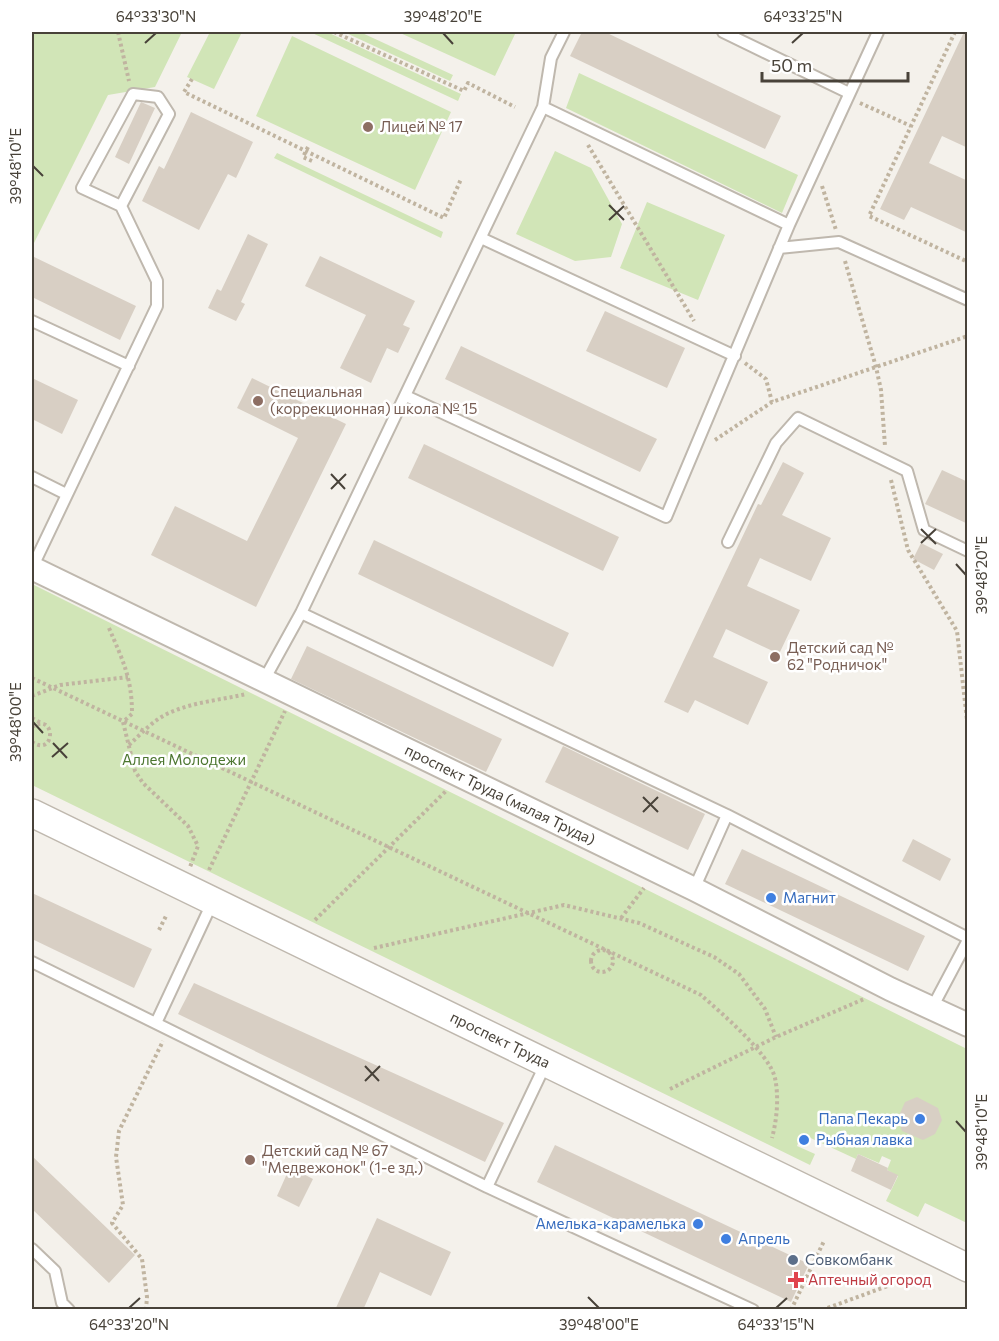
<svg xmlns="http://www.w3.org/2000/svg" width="999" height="1341" font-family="Commissioner,sans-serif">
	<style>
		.green { fill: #d1e5b7 }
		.building { fill: #d8cfc4 }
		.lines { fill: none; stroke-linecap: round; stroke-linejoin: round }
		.service-casing { stroke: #bfb8ae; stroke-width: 14 }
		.minor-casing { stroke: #bfb8ae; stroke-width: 26 }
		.tertiary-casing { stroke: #bfb8ae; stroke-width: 30 }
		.path { stroke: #c0b4a0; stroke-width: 4; stroke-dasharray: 3 3; stroke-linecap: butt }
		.service { stroke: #fff; stroke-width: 10 }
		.minor { stroke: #fff; stroke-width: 22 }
		.tertiary { stroke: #fff; stroke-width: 27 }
		.ticks { fill: none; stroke: #484239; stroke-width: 2 }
		.education-dot { fill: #8d6e63; stroke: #fff; stroke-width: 2 }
		.shop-dot { fill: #3f7fe0; stroke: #fff; stroke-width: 2 }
		.service-dot { fill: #5c6f8a; stroke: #fff; stroke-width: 2 }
		.health-dot { fill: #e0444e; stroke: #fff; stroke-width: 2 }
		.labels { text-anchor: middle; stroke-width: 5; stroke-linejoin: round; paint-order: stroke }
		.education-label { font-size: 15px; fill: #785e54; stroke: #fff; text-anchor: start }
		.park-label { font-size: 15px; fill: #4c7630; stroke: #fff }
		.street-label { font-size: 15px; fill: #484239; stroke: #fff }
		.shop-label { font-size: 15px; fill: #366cbe; stroke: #fff; text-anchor: start }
		.service-label { font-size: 15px; fill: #4e5e75; stroke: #fff; text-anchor: start }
		.health-label { font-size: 15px; fill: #be3a42; stroke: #fff; text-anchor: start }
		.neatline { fill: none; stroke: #484239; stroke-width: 2 }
		.ticks-label { font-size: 15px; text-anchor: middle; fill: #484239 }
	</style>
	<rect width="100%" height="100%" fill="#f4f1eb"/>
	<path class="green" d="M32,32H182L155,87L108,95L32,247Z
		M210,32H242L214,89L187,77Z
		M310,32H327L461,94L458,101Z
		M344,32H360L453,75L450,81Z
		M398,32H516L495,76Z
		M292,36L451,112L415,190L256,116Z
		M579,73L798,175L782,213L566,108Z
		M555,151L591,168L622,224L611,257L575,261L516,234Z
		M277,153L443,232L441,238L274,158Z
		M647,202L725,235L698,300L620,268Z
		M32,584L967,1049V1223L925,1203L918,1217L886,1201L898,1176L887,1170L891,1160L882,1156L879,1163L858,1154L856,1159L802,1134L797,1146L815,1154L810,1165L32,785Z"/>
	<path class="building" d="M582,32H605L781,116L765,149L570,56Z
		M964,32H968V148L942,136L929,163L968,181V233L911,207L904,220L880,209Z
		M141,102L155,108L129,164L115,157Z
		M191,112L253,142L236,178L228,174L199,230L142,201L159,166L164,169Z
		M248,234L268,244L241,302L245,304L236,321L208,308L217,289L221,291Z
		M32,256L136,306L120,340L32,297Z
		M320,256L415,301L403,325L410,328L398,353L387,348L371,383L340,368L366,315L305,286Z
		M605,311L685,348L667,388L586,351Z
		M461,346L657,439L640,472L445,379Z
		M32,378L78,400L62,434L32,419Z
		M252,378L346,424L256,607L151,555L175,506L247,541L298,438L237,408Z
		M424,444L619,537L603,571L408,478Z
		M783,462L804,473L782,515L831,538L811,581L760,558L747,586L800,610L779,654L726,629L713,657L768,682L748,725L695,700L688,713L664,702L758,504L761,505Z
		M942,470L968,482V524L925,504Z
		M374,540L569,633L553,667L358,574Z
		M921,543L943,554L934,570L913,559Z
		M307,646L502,739L486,772L291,679Z
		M563,746L705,814L688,850L545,782Z
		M913,839L951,859L940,881L902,861Z
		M742,849L925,936L908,971L725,884Z
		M32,893L152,949L134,988L32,939Z
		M194,983L504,1123L485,1162L178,1014Z
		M917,1097L938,1108L942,1120L935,1134L923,1140L902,1131L898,1118L905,1102Z
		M555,1145L809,1264L791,1302L537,1182Z
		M858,1154L888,1168L887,1170L898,1175L891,1190L851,1171Z
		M32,1156L135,1255L109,1283L32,1209Z
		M290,1167L313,1179L299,1207L277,1196Z
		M377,1218L451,1252L431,1296L380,1272L363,1310H335Z"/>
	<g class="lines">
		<g class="service-casing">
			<path id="service" d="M723,32L849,93
				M789,225L878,32
				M481,238L735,356
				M779,248L839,242L968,300
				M32,321L129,366
				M406,396L666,517L789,225L543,107
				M32,477L66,494
				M728,542L776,443L798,418L907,471L924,530L968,551
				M32,568L157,306V281L121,206L82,188L133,94L158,97L169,114L121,206
				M301,613L727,815L968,938
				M264,680L301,613L543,107L551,58L564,32
				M694,889L727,815
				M32,962L487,1187L753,1310
				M932,1008L968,940
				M156,1023L213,901
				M487,1187L546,1063
				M32,1249L55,1271L62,1303L69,1310"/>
		</g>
		<g class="minor-casing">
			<path id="minor" d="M32,568L694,889L890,989L968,1025"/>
		</g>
		<g class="tertiary-casing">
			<path id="tertiary" d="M32,813L968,1268"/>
		</g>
		<path class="path" d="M118,32L129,81
			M256,32H258
			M334,32L464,91L468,83L515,107
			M955,32L869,216L968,262
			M192,79L184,92L444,218L461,179
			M860,103L911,126
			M588,145L694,321
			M308,147L303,157L312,161
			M822,186L836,230
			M845,261L876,367L881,390L885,446
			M745,363L766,379L772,402
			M715,440L772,402L968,336
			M891,480L908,550L957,631L968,729
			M109,628C123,661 132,678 132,714L123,722L135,771L143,783L188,826L198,846L190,867
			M32,678L701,995C720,1012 769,1053 775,1078C779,1097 777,1119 772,1138
			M32,696L60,685L128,677
			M32,718L41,723
			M32,727C56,711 56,758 32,742
			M129,745C141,734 153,720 169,713C193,702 221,700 246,694
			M209,870L285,711
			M621,918L644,888
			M315,920L447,790
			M159,930L167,914
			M374,948L564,905L639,923L714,957L739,974L765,1009L776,1037
			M591 961a11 11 0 1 1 22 0a11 11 0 1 1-22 0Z
			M670,1089L776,1037L864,999
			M146,1310L147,1297L142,1259L112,1223L123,1205L116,1157L119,1131L163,1041
			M791,1310L824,1241
			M822,1310L904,1280"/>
		<use href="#service" class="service"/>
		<use href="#minor" class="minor"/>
		<use href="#tertiary" class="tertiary"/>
	</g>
	<path class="ticks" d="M443,33L453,44M145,43L156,33M792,43L803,33M33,166L43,176M609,205L624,220M609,220L624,206M331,474L345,489M331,489L346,474M921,529L936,544M921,543L936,529M956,564L966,575M33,722L43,733M53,743L67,758M52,757L68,743M643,797L658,812M643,812L658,797M365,1066L379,1081M365,1081L380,1066M956,1121L966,1132M588,1297L599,1308M129,1308L140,1298M776,1308L787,1298"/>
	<g class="education-dot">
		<circle cx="368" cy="127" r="6"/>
		<circle cx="258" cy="401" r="6"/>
		<circle cx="775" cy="657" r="6"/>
		<circle cx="250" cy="1160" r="6"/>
	</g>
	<g class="shop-dot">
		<circle cx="771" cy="898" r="6"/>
		<circle cx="920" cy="1119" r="6"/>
		<circle cx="804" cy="1140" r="6"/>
		<circle cx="698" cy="1224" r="6"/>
		<circle cx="726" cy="1239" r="6"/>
	</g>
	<circle class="service-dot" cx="793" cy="1260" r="6"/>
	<path class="health-dot" d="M793 1271h6v6h6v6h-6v6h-6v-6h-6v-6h6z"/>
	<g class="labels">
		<g class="education-label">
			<text x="380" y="132">Лицей № 17</text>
			<text x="270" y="397">Специальная<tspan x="270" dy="17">(коррекционная) школа № 15</tspan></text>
			<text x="787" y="653">Детский сад №<tspan x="787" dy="17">62 "Родничок"</tspan></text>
			<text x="262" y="1156">Детский сад № 67<tspan x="262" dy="17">"Медвежонок" (1-е зд.)</tspan></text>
		</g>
		<g class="park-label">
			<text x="184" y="765">Аллея Молодежи</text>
		</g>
		<g class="street-label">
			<text transform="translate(500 795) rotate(26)" y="5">проспект Труда (малая Труда)</text>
			<text transform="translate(500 1040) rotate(26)" y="5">проспект Труда</text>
		</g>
		<g class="shop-label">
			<text x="783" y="903">Магнит</text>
			<text x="908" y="1124" text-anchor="end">Папа Пекарь</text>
			<text x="816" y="1145">Рыбная лавка</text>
			<text x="686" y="1229" text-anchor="end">Амелька-карамелька</text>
			<text x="738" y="1244">Апрель</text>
		</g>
		<g class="service-label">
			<text x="805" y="1265">Совкомбанк</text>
		</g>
		<g class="health-label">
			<text x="808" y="1285">Аптечный огород</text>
		</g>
	</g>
	<rect width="999" height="1341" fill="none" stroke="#ffffff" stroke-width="66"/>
	<path d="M762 72v9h146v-9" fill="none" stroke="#484239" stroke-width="3"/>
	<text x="771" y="72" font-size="18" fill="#484239" stroke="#ffffff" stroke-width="4.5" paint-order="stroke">50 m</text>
	<rect x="33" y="33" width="933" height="1275" class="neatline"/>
	<g class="ticks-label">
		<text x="156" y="22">64°33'30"N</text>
		<text x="443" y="22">39°48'20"E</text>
		<text x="803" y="22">64°33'25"N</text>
		<text transform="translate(16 166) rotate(-90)" y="5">39°48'10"E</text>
		<text transform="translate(982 575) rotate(-90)" y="5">39°48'20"E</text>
		<text transform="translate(16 722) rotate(-90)" y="5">39°48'00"E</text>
		<text transform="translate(982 1132) rotate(-90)" y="5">39°48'10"E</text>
		<text x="129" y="1330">64°33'20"N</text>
		<text x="599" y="1330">39°48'00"E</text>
		<text x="776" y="1330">64°33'15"N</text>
	</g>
</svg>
